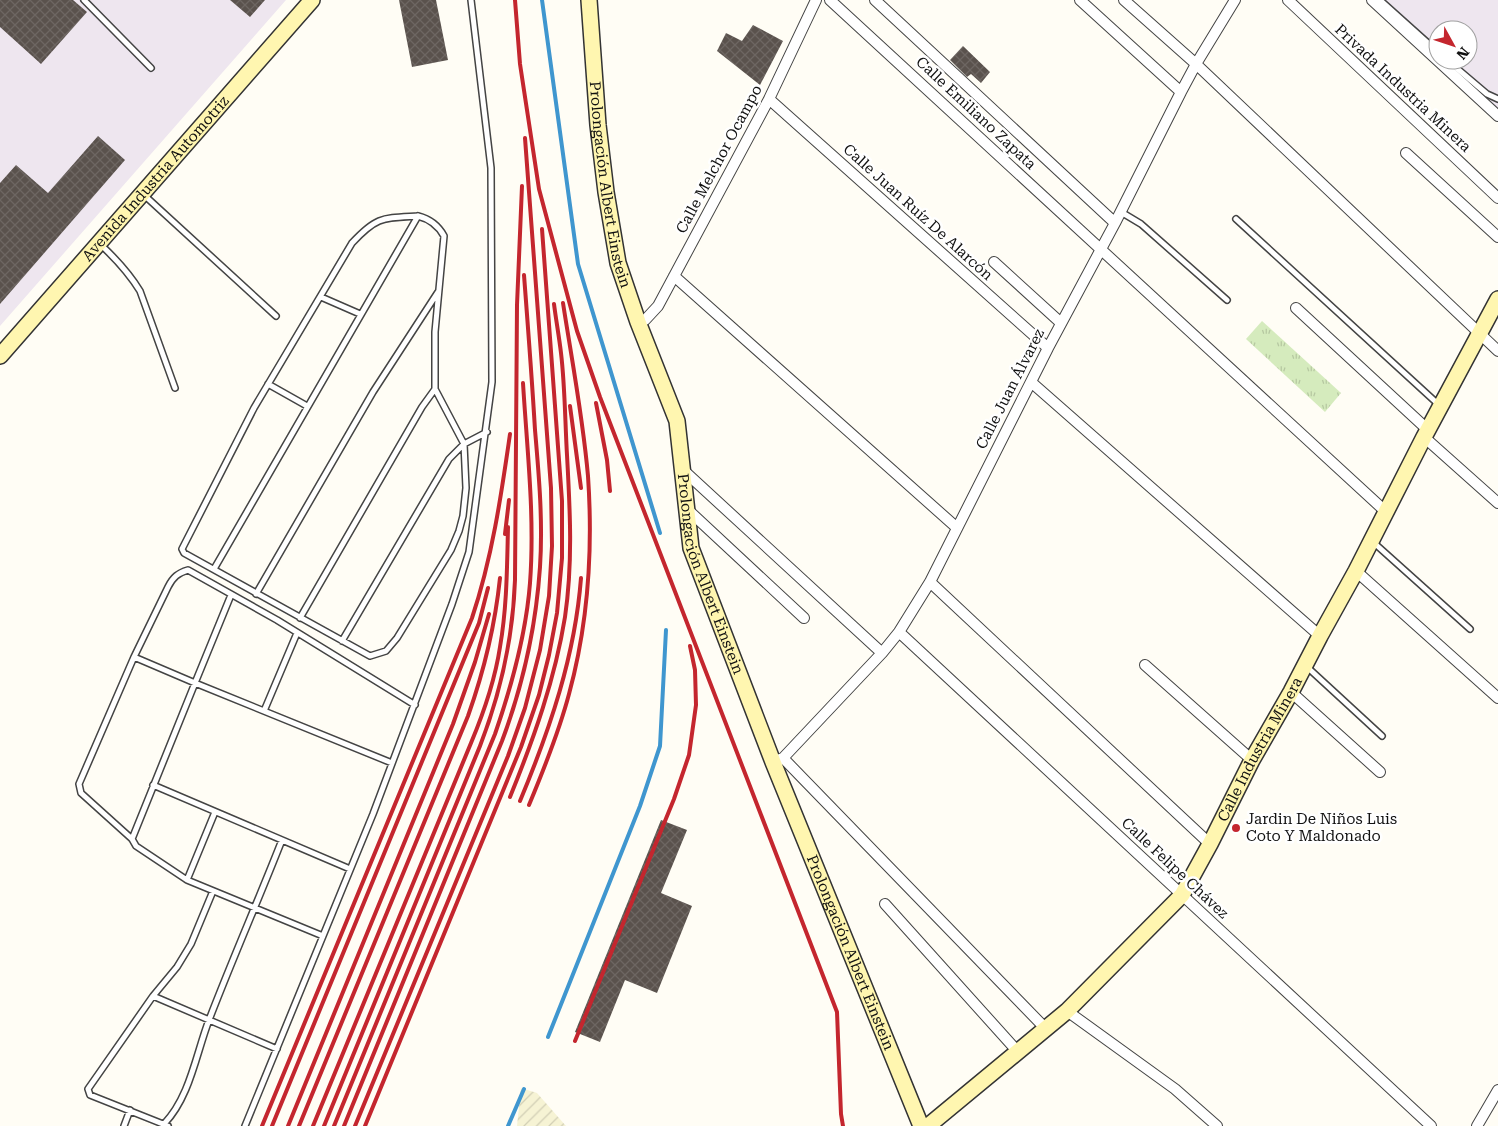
<svg xmlns="http://www.w3.org/2000/svg" width="1498" height="1126" font-family="'Roboto Serif',serif">
	<style>
		.industrial { fill: #eee6ef }
		.farmland { fill: url(#farmland-furrows) }
		.park { fill: url(#park-tufts) }
		.lines { fill: none; stroke-linecap: round; stroke-linejoin: round }
		.stream { stroke: #3f96cf; stroke-width: 4 }
		.building { fill: url(#building-cross-hatch) }
		.service-casing { stroke: #444; stroke-width: 8 }
		.minor-casing { stroke: #444; stroke-width: 12 }
		.secondary-casing { stroke: #333; stroke-width: 18 }
		.service { stroke: #fff; stroke-width: 5 }
		.minor { stroke: #fff; stroke-width: 10 }
		.secondary { stroke: #fff6b0; stroke-width: 15 }
		.rail { stroke: #c4262e; stroke-width: 4 }
		.poi-dot { fill: #c4262e; stroke: #fff; stroke-width: 2 }
		.labels { text-anchor: middle; stroke-width: 5; stroke-linejoin: round; paint-order: stroke }
		.street-label { font-size: 15px; fill: #111; stroke: #fff }
		.poi-label { font-size: 15px; fill: #111; stroke: #fff; text-anchor: start }
	</style>
	<defs>
		<pattern id="farmland-furrows" width="10" height="10" patternUnits="userSpaceOnUse" patternTransform="scale(1.25)"><rect width="10" height="10" fill="#f6f3d4"/><path d="M-1 1l2-2M0 10L10 0M9 11l2-2" fill="none" stroke="#d2cfb5"/></pattern>
		<pattern id="park-tufts" width="24" height="20" patternUnits="userSpaceOnUse" patternTransform="scale(1.25)"><rect width="24" height="20" fill="#d5ebbd"/><path d="M3 7l-1-3M5 7V3M7 7l1-3M15 17l-1-3M17 17v-4M19 17l1-3" fill="none" stroke="#b6c8a1"/></pattern>
		<pattern id="building-cross-hatch" width="8" height="8" patternUnits="userSpaceOnUse" patternTransform="scale(1.25)"><rect width="8" height="8" fill="#5a524d"/><path d="M0 0l8 8M0 8l8-8" fill="none" stroke="#6d6662"/></pattern>
	</defs>
	<rect width="100%" height="100%" fill="#fffdf5"/>
	<path class="industrial" d="M0,0H286L0,326Z
		M1374,0H1498V115L1439,60H1468V30H1438V59Z"/>
	<path class="farmland" d="M521,1088L537,1093L566,1126H517Z"/>
	<path class="park" d="M1262,321L1341,393L1325,412L1246,339Z"/>
	<g class="lines">
		<path class="stream" d="M542,0L578,264L660,533
			M548,1037L640,806L660,746L666,630
			M508,1126L524,1089"/>
	</g>
	<path class="building" d="M0,0H73L87,12L41,64L0,27Z
		M230,0H265L250,17Z
		M399,0H436L448,60L412,67Z
		M753,25L783,41L760,85L717,51L726,33L742,41Z
		M963,46L990,72L981,83L971,74L967,77L950,60Z
		M98,136L125,160L0,304V183L16,165L48,193Z
		M661,820L687,830L661,893L692,906L657,993L625,980L600,1042L575,1032Z"/>
	<g class="lines">
		<g class="service-casing">
			<path id="service" d="M84,0L151,68
				M1380,0L1438,52
				M1447,60L1487,94L1498,99
				M144,195L276,316
				M1121,212L1141,224L1227,300
				M418,216C430,219 438,225 444,236L435,332V389L464,444L466,488L463,516L459,531L451,550L397,638L386,651L370,656L184,553L182,549L254,408L352,243C377,216 383,218 418,216Z
				M1236,219L1438,404
				M101,245C116,259 129,273 140,291L175,388
				M321,297L360,314
				M268,384L307,406
				M1373,542L1470,629
				M214,569L418,216
				M256,594L373,392L438,292
				M300,618L422,407L435,389
				M342,641L449,459L464,444L487,432
				M134,657L195,683L231,595
				M1306,666L1382,736
				M264,711L297,633
				M153,785L350,869
				M132,839L195,683L392,763
				M187,880L215,812
				M323,936L187,880L136,846L132,839L81,793L79,784L134,657L168,587C173,577 178,573 188,570L277,620L415,705
				M153,996L277,1049
				M164,1124C190,1097 196,1054 209,1020C232,960 258,901 282,840
				M124,1126L130,1110
				M168,1126L90,1095L88,1089L153,996L177,967L191,944L213,891
				M245,1126L373,814L452,604L469,552L492,382L491,168L471,0"/>
		</g>
		<g class="minor-casing">
			<path id="minor" d="M830,0L1385,511
				M875,0L1115,223
				M1080,0L1181,92
				M1124,0L1196,64L1498,351
				M1288,0L1498,198
				M1372,0L1498,116
				M769,99L1048,348
				M1406,153L1498,237
				M994,262L1061,323
				M674,276L956,527
				M1296,308L1428,430
				M638,322L645,320L658,306L769,99L816,0
				M1031,382L1320,636
				M1424,437L1498,503
				M682,469L882,653
				M687,509L804,618
				M1356,571L1498,698
				M930,582L1210,844
				M899,632L1431,1126
				M1145,665L1252,760
				M1291,692L1380,772
				M783,758L1046,1029
				M773,762L783,758L882,653L899,632L930,582L1048,348L1115,223L1181,92L1196,64L1235,0
				M885,904L1018,1052
				M1067,1011L1175,1089L1217,1126
				M1477,1126L1498,1090"/>
		</g>
		<g class="secondary-casing">
			<g id="secondary">
				<path id="s1" d="M589,0L598,125L606,192L618,263L638,322L677,421L691,548L773,762L921,1126"/>
				<path id="s2" d="M0,356L312,0"/>
				<path id="s3" d="M928,1126L1067,1011L1182,895L1210,844L1252,760L1291,692L1320,636L1356,571L1424,437L1498,299"/>
			</g>
		</g>
		<use href="#service" class="service"/>
		<use href="#minor" class="minor"/>
		<use href="#secondary" class="secondary"/>
		<path class="rail" d="M515,0L520,64L539,189L577,331L600,397L837,1012L841,1114L843,1126
			M596,403L607,460L610,491
			M570,406L581,488
			M505,534L509,500
			M510,797C534,738 555,679 565,617C573,563 570,509 567,455C565,421 565,386 561,353C559,336 556,320 554,304
			M520,801C550,729 575,656 581,578
			M529,805C544,769 559,732 569,694C588,624 593,549 588,476C583,418 572,361 563,303
			M575,1041L674,799L689,755L696,705L695,670L690,646
			M262,1126L472,618C492,558 501,497 510,434
			M272,1126L479,623L488,588
			M288,1126L453,724L475,662L489,614
			M299,1126L468,716C484,671 495,626 500,578
			M313,1126L471,743C484,712 495,680 500,647C507,607 507,567 508,527
			M324,1126L480,746C501,692 513,638 515,580L517,305L522,186
			M334,1126L495,734C512,685 526,635 530,583C535,516 527,449 523,383
			M344,1126L502,741C523,685 536,626 540,567C543,521 539,476 535,430C532,379 528,327 524,275
			M355,1126L508,756L525,708L540,650L549,596L552,546L551,488L525,138
			M365,1126L521,747L539,695L549,655L557,613L562,558V501L542,229"/>
	</g>
	<circle class="poi-dot" cx="1236" cy="828" r="5"/>
	<g class="labels">
		<g class="street-label">
			<text transform="translate(1403 88) rotate(43)" y="5">Privada Industria Minera</text>
			<text transform="translate(976 113) rotate(43)" y="5">Calle Emiliano Zapata</text>
			<text transform="translate(719 159) rotate(-62)" y="5">Calle Melchor Ocampo</text>
			<text dy="5" stroke="none"><textPath href="#s2" startOffset="236">Avenida Industria Automotriz</textPath></text>
			<text dy="5" stroke="none"><textPath href="#s1" startOffset="186">Prolongación Albert Einstein</textPath></text>
			<text transform="translate(918 212) rotate(42)" y="5">Calle Juan Ruíz De Alarcón</text>
			<text transform="translate(1010 389) rotate(-63)" y="5">Calle Juan Álvarez</text>
			<text dy="5" stroke="none"><textPath href="#s1" startOffset="591">Prolongación Albert Einstein</textPath></text>
			<text dy="5" stroke="none"><textPath href="#s3" startOffset="509">Calle Industria Minera</textPath></text>
			<text transform="translate(1175 868) rotate(43)" y="5">Calle Felipe Chávez</text>
			<text dy="5" stroke="none"><textPath href="#s1" startOffset="996">Prolongación Albert Einstein</textPath></text>
		</g>
		<g class="poi-label">
			<text x="1246" y="824">Jardin De Niños Luis<tspan x="1246" dy="17">Coto Y Maldonado</tspan></text>
		</g>
	</g>
	<g transform="translate(1453 45) rotate(130)"><circle r="24" fill="#ffffff" stroke="#a0a0a0"/>
	<path d="M0-4L9 19L0 12L-9 19Z" fill="#c4262e"/>
	<text y="-8" font-size="14" font-weight="bold" text-anchor="middle" fill="#111111">N</text>
	</g>
</svg>
